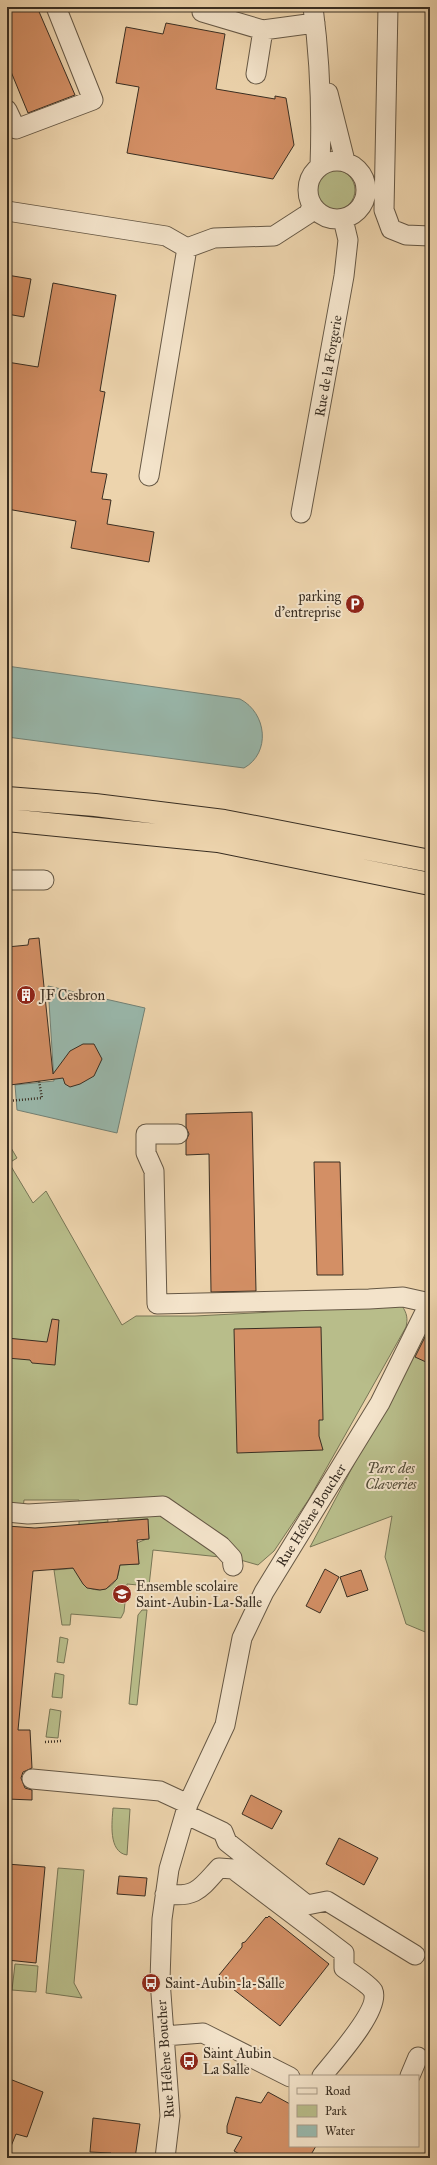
<svg xmlns="http://www.w3.org/2000/svg" width="437" height="2165" font-family="'IM FELL Great Primer',serif">
	<style>
		.green { fill: #b8bd8a; stroke: #787656 }
		.water { fill: #99b8ac; stroke: #738175 }
		.building { fill: #d38f65; stroke: #392e22 }
		.lines { fill: none; stroke-linecap: round; stroke-linejoin: round }
		.minor-casing { stroke: #665845; stroke-width: 21 }
		.highway-casing { stroke: #392e22; stroke-width: 24 }
		.path { stroke: #392e22; stroke-width: 2.5; stroke-dasharray: 1 2; stroke-linecap: butt }
		.minor { stroke: #f3e3ca; stroke-width: 19 }
		.highway { stroke: #edd4ad; stroke-width: 22 }
		.labels { text-anchor: middle; stroke-width: 4; stroke-linejoin: round; paint-order: stroke }
		.street-label { font-size: 14px; fill: #392e22; stroke: #f3e3ca }
		.poi-label { font-size: 14px; fill: #392e22; stroke: #f3e3ca; text-anchor: start }
		.park-label { font-size: 14px; font-style: italic; fill: #524b37; stroke: #f3e3ca }
	</style>
	<rect width="100%" height="100%" fill="#edd4ad"/>
	<filter id="stains"><feTurbulence type="fractalNoise" baseFrequency=".005" numOctaves="4"/><feColorMatrix values="0 0 0 0 .2 0 0 0 0 .09 0 0 0 0 .02 0 0 0 .5 -.17"/></filter>
	<radialGradient id="worn" r=".72"><stop offset=".6" stop-color="#630" stop-opacity="0"/><stop offset="1" stop-color="#630" stop-opacity=".3"/></radialGradient>
	<path class="green" d="M315 190a20 20 0 1 1 40 0a20 20 0 1 1-40 0Z
		M7,1141L17,1158L9,1163L33,1203L46,1191L122,1325L136,1316H195L390,1306H402C407,1313 408,1319 406,1327L309,1499L274,1551L258,1565L237,1559L164,1501L79,1506V1500H24L23,1508L7,1509Z
		M430,1321V1634L406,1624L385,1557L392,1516L310,1547Z
		M158,1511L220,1557L153,1550L149,1586L127,1584L124,1612L121,1618L71,1614L70,1625H62L54,1570L77,1568C80,1600 122,1595 119,1565L139,1564L137,1543L149,1538L147,1519L118,1521V1514Z
		M107,1514L108,1522L79,1525V1516Z
		M142,1610H147L137,1705L129,1704L138,1615Z
		M60,1637L68,1639L64,1663L57,1662Z
		M55,1673L64,1675L62,1698L52,1697Z
		M50,1709L61,1711L58,1738L46,1737Z
		M113,1808L130,1809L127,1855C108,1852 112,1822 113,1808Z
		M58,1868L84,1870L74,1983L82,1998L46,1993Z
		M15,1964L38,1966L36,1992L12,1990Z"/>
	<path class="water" d="M7,666L240,699C267,713 271,753 244,768L7,737Z
		M48,986L145,1008L117,1133L17,1110L15,1085L54,1081Z"/>
	<path class="building" d="M7,7H37L75,95L28,113L7,62Z
		M166,23L225,34L216,89L275,99V96L286,98L294,145L273,179L127,153L139,87L116,83L126,27L163,34Z
		M7,275L31,279L24,317L7,314Z
		M53,283L116,295L100,391L105,392L91,472L107,474L102,499L111,500L107,524L154,532L149,562L71,548L76,521L7,509V362L38,367Z
		M39,938L53,1074L70,1051L83,1044H94L102,1059L94,1076L80,1084L70,1087L65,1084L63,1078L10,1085L7,1056V947L28,945L29,939Z
		M252,1112L256,1291L211,1292L209,1154L186,1155V1141L189,1134L186,1127V1114Z
		M314,1162H340L343,1275H317Z
		M52,1319L59,1320L55,1365L32,1363L30,1360L7,1358V1338L47,1342Z
		M321,1327L323,1420H319V1436L323,1450L237,1453L234,1329Z
		M430,1327V1352L426,1362L415,1357Z
		M148,1519L149,1539L137,1540L139,1564L120,1565L117,1579L106,1589L100,1590L87,1588L83,1584L73,1568L33,1571L18,1730H30L32,1768L23,1772L21,1778L25,1788L32,1790V1800L7,1799V1526L35,1528Z
		M325,1569L339,1577L320,1613L306,1606Z
		M361,1570L368,1590L347,1597L340,1577Z
		M251,1795L282,1811L272,1829L242,1814Z
		M339,1838L378,1858L364,1885L326,1864Z
		M7,1864L45,1867L36,1963L7,1960Z
		M119,1876L147,1878L145,1896L117,1894Z
		M269,1916L329,1964L280,2026L219,1978L221,1976L219,1975L242,1947V1943L245,1942L266,1917L267,1918Z
		M7,2078L43,2092L27,2137L16,2134L7,2156Z
		M268,2092L290,2104V2146H316L309,2158H247L234,2151L242,2137L227,2133V2126L236,2097L261,2103Z
		M93,2118L140,2124L135,2158H110L111,2153L90,2152Z"/>
	<g class="lines">
		<g class="minor-casing">
			<path id="minor" d="M313,7C320,60 322,112 320,166
				M388,7L384,210L391,229L406,235L430,236
				M202,12L263,30L315,23
				M256,74L263,30
				M328,93L345,161
				M7,110L16,129L93,100L56,7
				M308 190a29 29 0 1 1 58 0a29 29 0 1 1-58 0Z
				M7,211L166,236L187,248
				M149,476L187,248L214,238L274,236L308,214L312,207
				M301,513L344,276L348,240L343,219
				M7,880H44
				M178,1134H146V1153L154,1171L157,1304L369,1299L403,1297L430,1303
				M7,1512L28,1514L163,1506L221,1546L232,1558L233,1566
				M32,1779L160,1791L188,1804
				M185,1814L223,1832L227,1842L307,1905L327,1901L415,1955
				M165,1894C196,1898 200,1889 219,1868L233,1869L344,1953V1968C351,1973 370,1985 373,1991C381,2009 334,2061 322,2076
				M164,2036L203,2033L290,2077
				M410,2076L418,2057
				M165,2158L170,2116L160,1980L162,1919L169,1869L188,1804L225,1725L242,1638L264,1592L380,1403L430,1302"/>
		</g>
		<g class="highway-casing">
			<path id="highway" d="M7,798L95,805L224,821L430,861
				M7,820L218,841L430,884"/>
		</g>
		<path class="path" d="M7,1101L42,1098L39,1081
			M45,1742L62,1741"/>
		<use href="#minor" class="minor"/>
		<use href="#highway" class="highway"/>
	</g>
	<defs>
		<g id="parking-disc" transform="scale(1)"><circle r="9.5" fill="#8f2418" stroke="#f3e3ca"/><path d="M-3.5-5.5H1a3.5 3.5 0 0 1 0 7H-1V5.5H-3.5ZM-1-3.4V-.6H.8a1.4 1.4 0 0 0 0-2.8Z" fill="#fff"/></g>
		<g id="building-disc" transform="scale(1)"><circle r="9.5" fill="#8f2418" stroke="#f3e3ca"/><path d="M-4-6H4V6H1V3H-1V6H-4ZM-2.5-4.3h1.7v1.8h-1.7ZM.8-4.3h1.7v1.8H.8ZM-2.5-1h1.7V.8h-1.7ZM.8-1h1.7V.8H.8Z" fill="#fff"/></g>
		<g id="school-disc" transform="scale(1)"><circle r="9.5" fill="#8f2418" stroke="#f3e3ca"/><path d="M0-5L7-2L0 1L-7-2ZM-4 1L0 2.5L4 1V4Q0 6-4 4Z" fill="#fff"/></g>
		<g id="bus-disc" transform="scale(1)"><circle r="9.5" fill="#8f2418" stroke="#f3e3ca"/><path d="M-5-6H5V4H4V6H2V4H-2V6H-4V4H-5ZM-3.5-4V0h7V-4ZM-3.5 1.2v1.5H-2V1.2ZM2 1.2v1.5H3.5V1.2Z" fill="#fff"/></g>
	</defs>
	<g fill-rule="evenodd">
		<use href="#parking-disc" x="355" y="604"/>
		<use href="#building-disc" x="26" y="995"/>
		<use href="#school-disc" x="122" y="1594"/>
		<use href="#bus-disc" x="151" y="1983"/>
		<use href="#bus-disc" x="189" y="2061"/>
	</g>
	<g class="labels">
		<g class="street-label">
			<text transform="translate(328 366) rotate(-80)" y="5">Rue de la Forgerie</text>
			<text transform="translate(311 1515) rotate(-58)" y="5">Rue Hélène Boucher</text>
			<text transform="translate(165 2059) rotate(-94)" y="5">Rue Hélène Boucher</text>
		</g>
		<g class="poi-label">
			<text x="341" y="601" text-anchor="end">parking<tspan x="341" dy="16">d'entreprise</tspan></text>
			<text x="40" y="1000">JF Cesbron</text>
			<text x="136" y="1591">Ensemble scolaire<tspan x="136" dy="16">Saint-Aubin-La-Salle</tspan></text>
			<text x="165" y="1988">Saint-Aubin-la-Salle</text>
			<text x="203" y="2058">Saint Aubin<tspan x="203" dy="16">La Salle</tspan></text>
		</g>
		<g class="park-label">
			<text x="391" y="1473">Parc des<tspan x="391" dy="16">Claveries</tspan></text>
		</g>
	</g>
	<rect width="437" height="2165" fill="none" stroke="#edd4ad" stroke-width="24"/>
	<rect x="8" y="8" width="421" height="2149" fill="none" stroke="#392e22" stroke-width="2"/>
	<rect x="12" y="12" width="413" height="2141" fill="none" stroke="#392e22"/>
	<rect x="289" y="2075" width="130" height="72" fill="#f3e3ca" stroke="#a99b87"/>
	<rect x="297" y="2088" width="20" height="6" fill="#f3e3ca" stroke="#a99b87"/>
	<text x="325" y="2095" font-size="12" fill="#392e22">Road</text>
	<rect x="297" y="2105" width="20" height="12" fill="#b8bd8a" stroke="#a99b87"/>
	<text x="325" y="2115" font-size="12" fill="#392e22">Park</text>
	<rect x="297" y="2125" width="20" height="12" fill="#99b8ac" stroke="#a99b87"/>
	<text x="325" y="2135" font-size="12" fill="#392e22">Water</text>
	<rect width="100%" height="100%" filter="url(#stains)"/>
	<rect width="100%" height="100%" fill="url(#worn)"/>
</svg>
